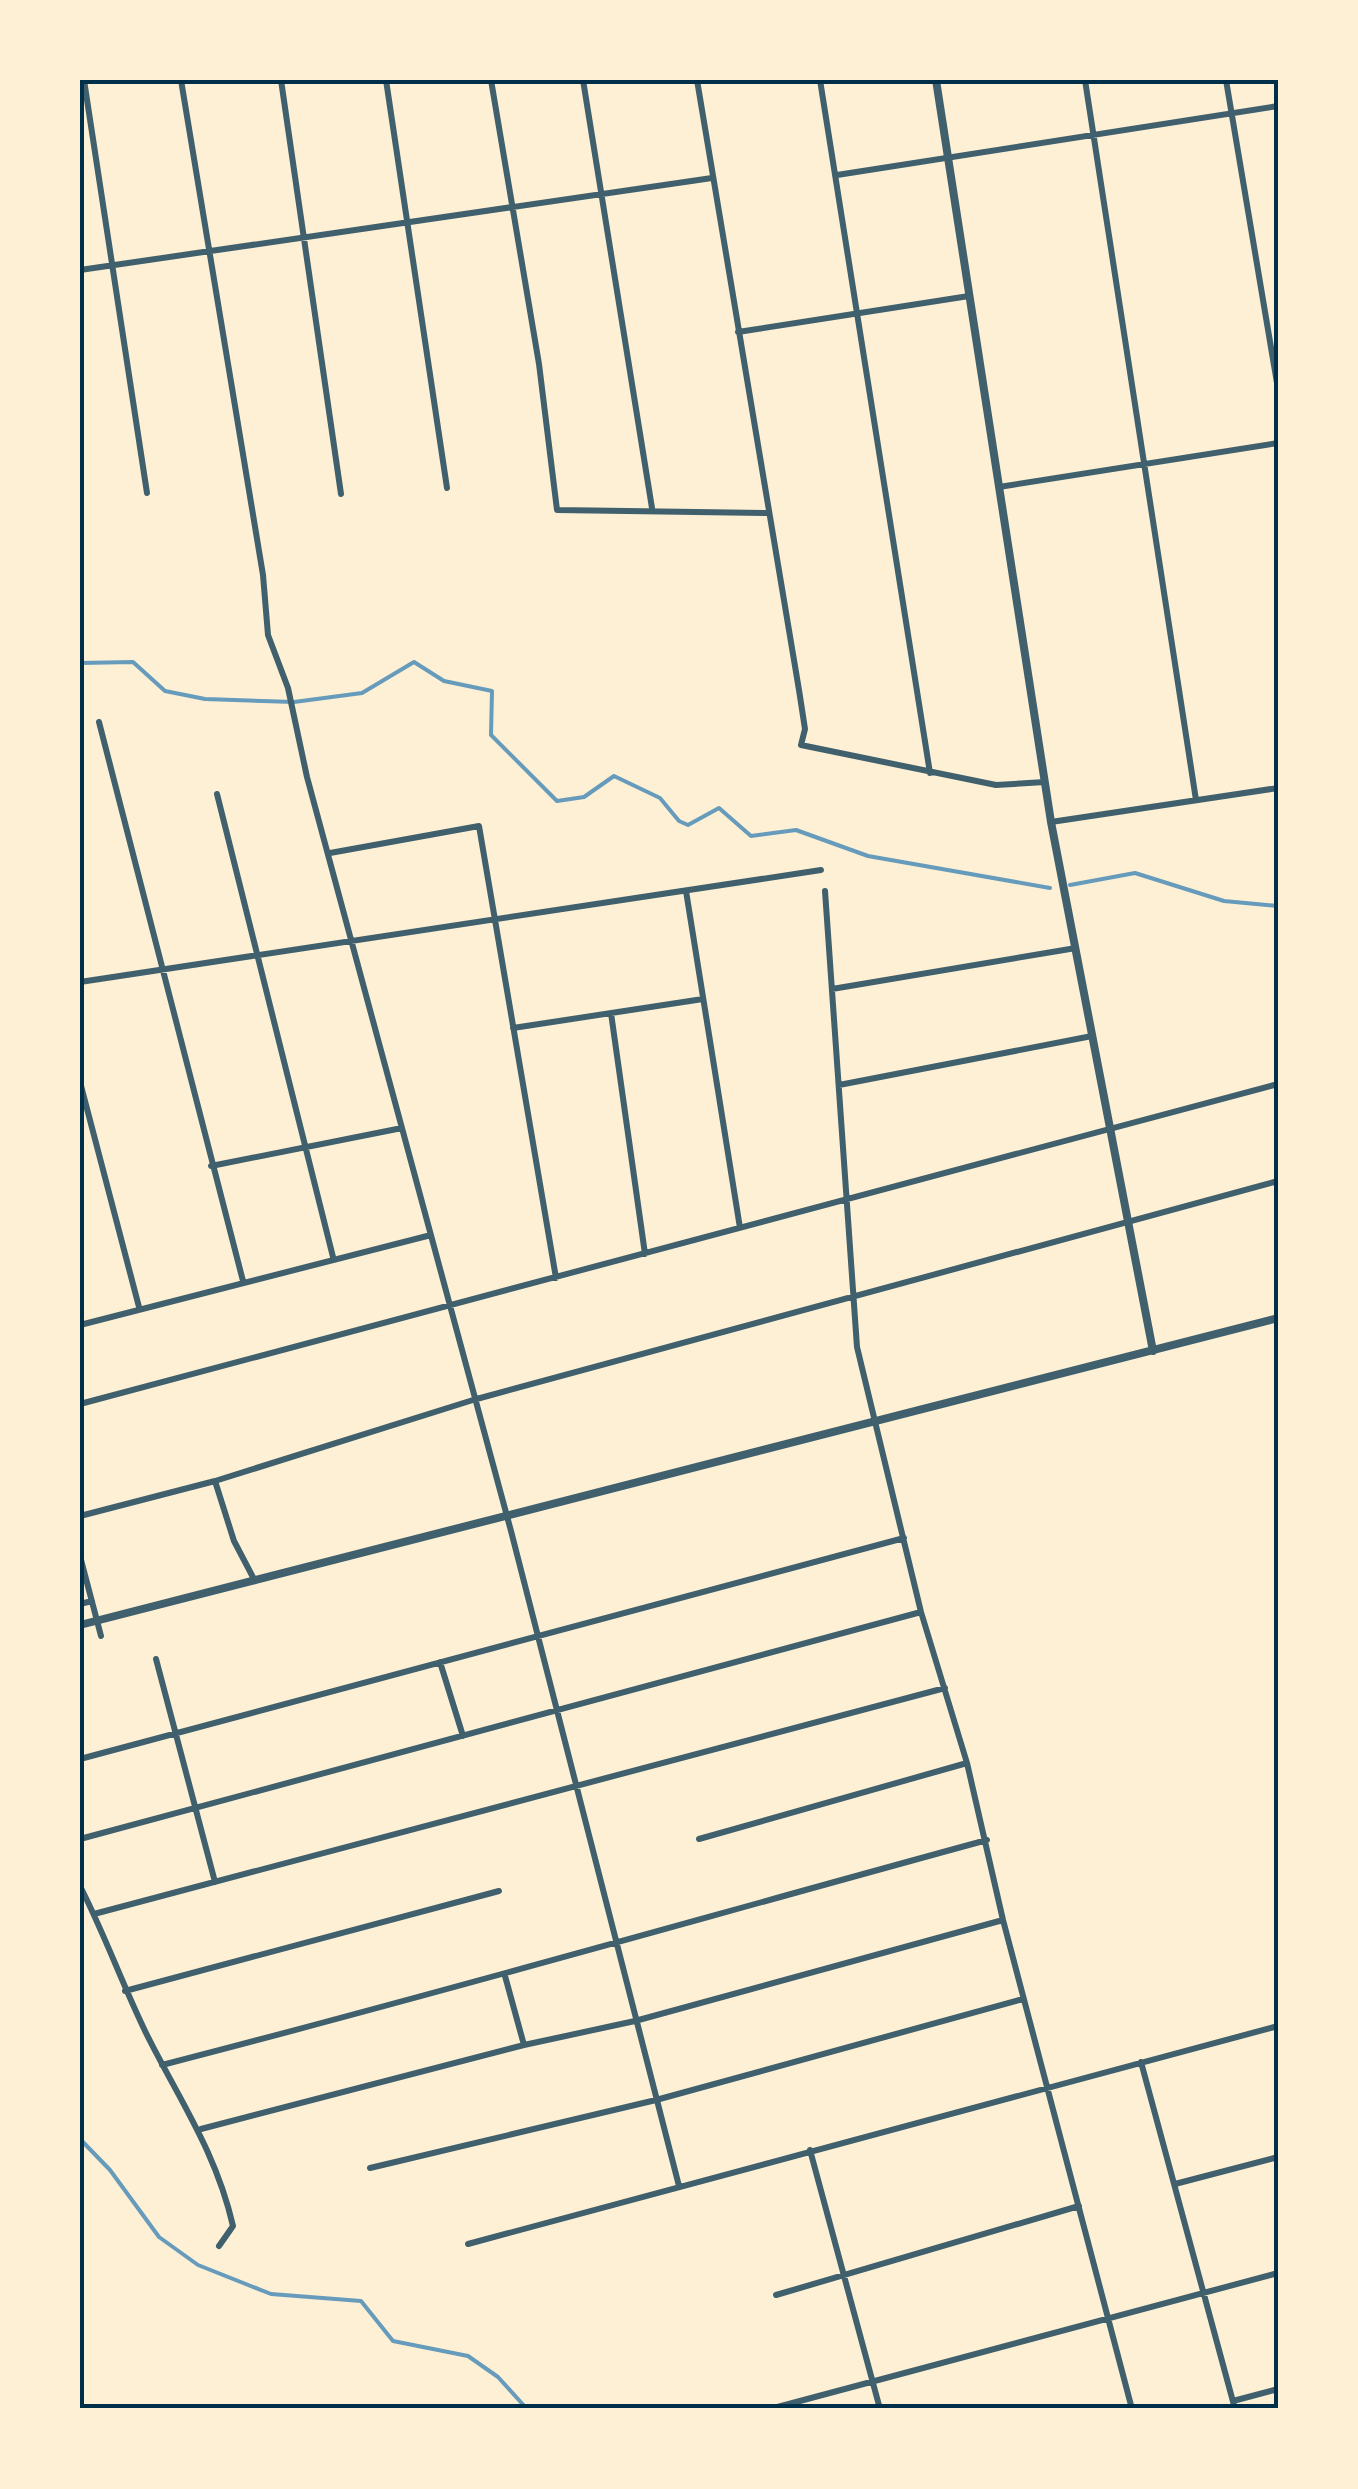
<svg xmlns="http://www.w3.org/2000/svg" width="1358" height="2489" font-family="'Varela Round',sans-serif">
	<style>
		.lines { fill: none; stroke-linecap: round; stroke-linejoin: round }
		.stream { stroke: #669bbc; stroke-width: 4 }
		.minor { stroke: #3f606c; stroke-width: 6 }
		.tertiary { stroke: #3f606c; stroke-width: 8 }
		.neatline { fill: none; stroke: #003049; stroke-width: 4 }
	</style>
	<rect width="100%" height="100%" fill="#fdf0d5"/>
	<g class="lines">
		<path class="stream" d="M80,663L133,662L165,691L205,699L294,702L362,693L414,662L444,681L492,691L491,735L557,801L584,797L614,776L660,798L679,821L688,825L719,808L751,836L796,830L868,856L1050,888
			M1070,885L1135,873L1224,901L1278,906
			M80,2139L110,2170L159,2237L198,2265L271,2294L361,2301L393,2341L468,2356L498,2377L527,2409"/>
		<path class="minor" d="M84,80L147,493
			M181,80L263,575L268,635L288,688L307,777L511,1531L679,2186
			M281,80L341,494
			M386,80L447,488
			M491,80L539,364L557,510L769,513
			M583,80L652,508
			M697,80L799,690L805,729L801,745L996,785L1045,782
			M820,80L930,773
			M1085,80L1196,800
			M1226,80L1278,389
			M837,175L1278,106
			M80,270L712,178
			M738,332L969,296
			M999,487L1278,443
			M99,722L243,1281
			M217,794L333,1257
			M1051,822L1278,788
			M330,853L479,826L556,1278
			M686,891L740,1228
			M825,891L857,1347L921,1612L967,1763L1003,1920L1132,2409
			M80,982L821,870
			M832,989L1076,948
			M611,1013L645,1254
			M513,1028L703,999
			M80,1082L139,1307
			M839,1085L1092,1036
			M211,1166L402,1128
			M80,1325L431,1235
			M80,1404L1278,1084
			M215,1481L234,1541L255,1581
			M80,1516L215,1481L473,1400L1278,1181
			M80,1556L101,1636
			M80,1604L92,1601
			M156,1659L215,1882
			M440,1662L463,1736
			M80,1759L904,1538
			M80,1839L921,1612
			M699,1839L967,1763
			M80,1886C105,1935 123,1986 147,2035C180,2101 216,2152 233,2226L219,2246
			M94,1914L945,1688
			M505,1976L524,2045
			M125,1991L499,1891
			M1141,2062L1235,2409
			M162,2065C438,1994 712,1915 987,1840
			M201,2129L524,2045L635,2021L1003,1920
			M810,2150L880,2409
			M370,2168L656,2100L1023,1999
			M1175,2184L1278,2157
			M468,2244L1278,2026
			M776,2295L1079,2206
			M1233,2401L1278,2389
			M770,2409L1278,2273"/>
		<path class="tertiary" d="M936,80L1051,822L1153,1351
			M80,1625L1278,1318"/>
	</g>
	<rect width="1358" height="2489" fill="none" stroke="#fdf0d5" stroke-width="165"/>
	<rect x="82" y="82" width="1194" height="2324" class="neatline"/>
</svg>
